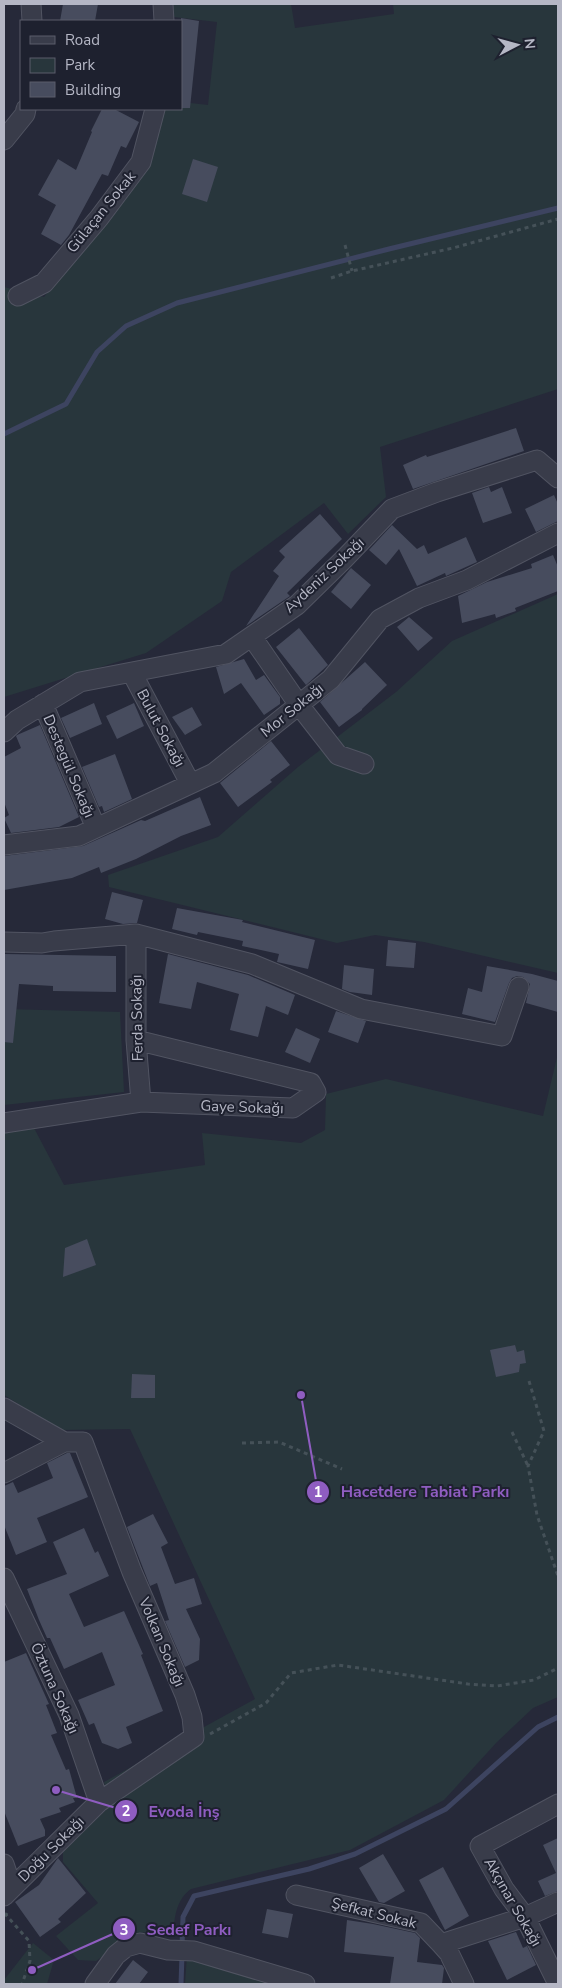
<svg xmlns="http://www.w3.org/2000/svg" width="562" height="1988" font-family="'Nunito Sans',sans-serif">
	<style>
		.green { fill: #28363c }
		.lines { fill: none; stroke-linecap: round; stroke-linejoin: round }
		.stream { stroke: #3d4460; stroke-width: 5 }
		.building { fill: #474c5e }
		.minor-casing { stroke: #515462; stroke-width: 21 }
		.path { stroke: #455158; stroke-width: 3; stroke-dasharray: 4 4; stroke-linecap: butt }
		.minor { stroke: #393c4a; stroke-width: 19 }
		.labels { text-anchor: middle; stroke-width: 4; stroke-linejoin: round; paint-order: stroke }
		.street-label { font-size: 15px; fill: #b5b7c5; stroke: #1e212f }
		.leader { fill: none; stroke: #8f5dc1; stroke-width: 2 }
		.callout-dot { fill: #8f5dc1; stroke: #1e212f; stroke-width: 2 }
		.mark-label { font-size: 15px; text-anchor: middle; font-weight: bold; fill: #fff }
		.callout-label { font-size: 16px; text-anchor: middle; font-weight: bold; fill: #8f5dc1; stroke: #1e212f; stroke-width: 4; stroke-linejoin: round; paint-order: stroke }
	</style>
	<rect width="100%" height="100%" fill="#262939"/>
	<path class="green" d="M173,4H291L295,28L394,14L393,4H558V389L380,447L386,497L348,534L324,503L231,572L222,601L146,653L4,697V287L44,297L145,168L157,109H181V102L208,105L217,22L174,17Z
		M558,594V973L424,942L375,935L337,943L109,887L108,875L218,837L298,767L396,692L452,641Z
		M4,1009L120,1012L124,1092L4,1105Z
		M558,1053V1697L533,1708L497,1742L444,1800L350,1850L191,1889C178,1898 174,1915 174,1930L136,1933L96,1961L78,1960L56,1936L98,1903L63,1862V1852L110,1806L104,1782L255,1699L130,1429L60,1430L4,1395V1133L34,1128L64,1185L205,1165L202,1133L301,1143L325,1130L326,1094L386,1079L543,1116Z
		M33,1943L54,1960L47,1984H4V1980Z
		M187,1955L290,1984H185Z"/>
	<g class="lines">
		<path class="stream" d="M4,434L66,404L97,352L126,326L177,303L389,249L558,208
			M182,1946L183,1917L194,1896L309,1869L355,1854L446,1809L538,1727L558,1717
			M181,1984L182,1955"/>
	</g>
	<path class="building" d="M63,4H98L95,21H60Z
		M181,18L199,21L190,108H181Z
		M102,109H114L139,122L126,148L121,146L108,176L102,174L69,235L61,245L41,234L56,205L38,195L58,159L76,170L92,132L91,131Z
		M193,159L218,167L207,202L182,194Z
		M516,428L524,451L413,489L403,465L426,455L427,457Z
		M489,487L491,492L502,487L512,513L483,523L472,493Z
		M554,495L558,504V521L536,532L525,509Z
		M320,514L342,539L287,593L290,596L246,626L279,576L273,571L285,557L279,551Z
		M392,525L417,549L424,545L428,554L466,537L477,562L446,576L445,573L417,586L399,549L386,565L369,550Z
		M553,555L558,567V591L515,608L516,611L496,618L495,614L462,623L458,596L487,582L532,568L531,564Z
		M351,568L371,585L351,609L331,592Z
		M409,617L433,638L418,651L397,627Z
		M299,628L328,665L306,685L276,647Z
		M244,659L256,680L264,675L280,697V704L264,715L241,683L224,694L216,667Z
		M365,662L387,685L362,709V710L339,727L320,702Z
		M94,703L102,724L70,738L61,718Z
		M134,703L144,726L117,739L106,716Z
		M192,707L202,725L185,735L172,717Z
		M40,725L79,817L59,827L11,833L4,818L9,815L4,802V757L21,748L16,736L17,735Z
		M271,741L290,765L270,780L272,782L238,807L220,783Z
		M115,754L132,799L104,812L102,806L99,807L82,767Z
		M200,797L211,825L181,836L136,859L101,873L99,867L72,878L4,890V856L83,846L141,820L145,821Z
		M112,892L143,900L137,923L123,924L105,919Z
		M177,908L243,920L242,922L315,940L308,969L277,962L279,954L242,946L243,941L198,932L197,935L172,929Z
		M388,940L416,943L414,968L386,966Z
		M5,954L116,956V992L53,991V986L19,984L13,1043L4,1042Z
		M168,954L248,975L295,995L288,1015L266,1006L258,1037L230,1030L239,994L197,982L191,1009L159,1003Z
		M344,965L374,969L372,995L350,992L342,989Z
		M487,966L532,974L558,981V1012L526,1003L530,984L523,977L517,976L512,978L509,983L495,1022L462,1014L468,988L482,992Z
		M336,1011L366,1021L358,1043L328,1032Z
		M296,1028L320,1039L310,1063L285,1052Z
		M87,1239L96,1265L63,1277L65,1248Z
		M515,1345L517,1352L524,1350L526,1363L520,1364L519,1372L496,1377L490,1350Z
		M132,1374L155,1375V1398H131Z
		M67,1453H70L88,1497L37,1518L47,1542L16,1555L4,1525V1486L13,1482L18,1493L53,1478L47,1463Z
		M153,1514L168,1543L161,1547L175,1584L194,1578L202,1604L186,1609L200,1639L199,1660L185,1667L165,1621L169,1620L157,1583L150,1586L127,1527Z
		M84,1528L95,1553L98,1551L109,1576L69,1594L84,1627L124,1611L143,1654L141,1655L163,1711L126,1727L132,1743L118,1749L102,1743L94,1723L89,1725L78,1700L115,1685L102,1652L64,1669L50,1638H47L39,1620L27,1589L67,1574L53,1542Z
		M26,1653L49,1704L46,1705L57,1733L51,1735L66,1770L69,1769L77,1798H73L75,1802L59,1808L61,1812L40,1819L45,1830V1836L18,1846L4,1811V1662Z
		M558,1838V1891L545,1896L538,1881L556,1873L543,1845Z
		M383,1854L405,1891L384,1903L379,1902L359,1868Z
		M58,1858L86,1893L58,1919L61,1922L40,1937L15,1902L39,1885Z
		M443,1867L469,1916L445,1930L419,1880Z
		M267,1909L293,1914L288,1938L262,1933Z
		M347,1920L373,1924L415,1933L420,1938L417,1962L442,1965L444,1968L442,1984H390L394,1957L344,1952Z
		M516,1932L523,1948L527,1946L536,1965L507,1980L488,1941Z
		M133,1960L148,1972L139,1984H115Z"/>
	<g class="lines">
		<g class="minor-casing">
			<path id="minor" d="M31,4L32,21
				M163,4L164,21
				M4,140L25,114L26,109
				M18,296L44,283L99,218L141,162L155,109
				M252,637L299,705L338,755L364,764
				M132,673L190,783
				M43,704L96,828
				M4,732L17,720L80,682L226,654L297,605L344,559L392,509L437,492L537,460L558,478
				M4,845L79,836L214,773L331,679L380,619L419,598L467,580L558,533
				M136,934V1040L141,1102
				M4,942L42,943L54,941L136,934L252,964L361,1009L502,1036L519,987
				M4,1123L141,1102L293,1108L316,1092L311,1083L136,1040
				M4,1408L64,1442H83L132,1572L185,1695L192,1717L194,1737L99,1802L4,1896
				M4,1473L64,1442
				M4,1578L69,1715L99,1802
				M4,1864L12,1888
				M296,1895L421,1923L441,1944L525,1917L558,1902
				M441,1944L449,1953L464,1984
				M95,1984L116,1955L126,1947L140,1943L168,1950L194,1951L305,1984
				M558,1984L525,1917L504,1889L480,1846L558,1804"/>
		</g>
		<path class="path" d="M345,245L352,271
			M331,278L352,271L453,248L558,219
			M529,1381L544,1431L528,1466L537,1515L558,1576
			M512,1432L528,1466
			M242,1443L279,1442L342,1469
			M210,1734L266,1703L291,1673L338,1665L468,1684L497,1686L534,1680L558,1668
			M7,1913L6,1915L29,1941L30,1961L22,1984"/>
		<use href="#minor" class="minor"/>
	</g>
	<g class="labels">
		<g class="street-label">
			<text transform="translate(101 212) rotate(-51)" y="5">Gülaçan Sokak</text>
			<text transform="translate(324 575) rotate(-43)" y="5">Aydeniz Sokağı</text>
			<text transform="translate(292 710) rotate(-39)" y="5">Mor Sokağı</text>
			<text transform="translate(161 728) rotate(62)" y="5">Bulut Sokağı</text>
			<text transform="translate(69 766) rotate(67)" y="5">Destegül Sokağı</text>
			<text transform="translate(137 1018) rotate(-91)" y="5">Ferda Sokağı</text>
			<text transform="translate(242 1107) rotate(2)" y="5">Gaye Sokağı</text>
			<text transform="translate(162 1642) rotate(67)" y="5">Volkan Sokağı</text>
			<text transform="translate(55 1688) rotate(66)" y="5">Öztuna Sokağı</text>
			<text transform="translate(51 1849) rotate(-45)" y="5">Doğu Sokağı</text>
			<text transform="translate(513 1902) rotate(60)" y="5">Akçınar Sokağı</text>
			<text transform="translate(374 1913) rotate(14)" y="5">Şefkat Sokak</text>
		</g>
	</g>
	<path class="leader" d="M301 1395L318 1492M56 1790L126 1811M32 1970L124 1929"/>
	<g class="callout-dot">
		<circle cx="301" cy="1395" r="5"/>
		<circle cx="56" cy="1790" r="5"/>
		<circle cx="32" cy="1970" r="5"/>
		<circle cx="318" cy="1492" r="12"/>
		<circle cx="126" cy="1811" r="12"/>
		<circle cx="124" cy="1929" r="12"/>
	</g>
	<g class="mark-label">
		<text x="318" y="1497">1</text>
		<text x="126" y="1816">2</text>
		<text x="124" y="1935">3</text>
	</g>
	<g class="callout-label">
		<text x="425" y="1497">Hacetdere Tabiat Parkı</text>
		<text x="184" y="1817">Evoda İnş</text>
		<text x="189" y="1935">Sedef Parkı</text>
	</g>
	<rect width="562" height="1988" fill="none" stroke="#b5b7c5" stroke-width="10"/>
	<rect x="20" y="20" width="162" height="90" fill="#1e212f" stroke="#5a5d6b"/>
	<rect x="30" y="36" width="25" height="8" fill="#393c4a" stroke="#5a5d6b"/>
	<text x="65" y="45" font-size="15" fill="#b5b7c5">Road</text>
	<rect x="30" y="58" width="25" height="15" fill="#28363c" stroke="#5a5d6b"/>
	<text x="65" y="70" font-size="15" fill="#b5b7c5">Park</text>
	<rect x="30" y="82" width="25" height="15" fill="#474c5e" stroke="#5a5d6b"/>
	<text x="65" y="95" font-size="15" fill="#b5b7c5">Building</text>
	<g transform="translate(517 45) rotate(84)" stroke="#1e212f" stroke-width="4" paint-order="stroke">
	<path d="M0-4L9 19L0 12L-9 19Z" fill="#b5b7c5"/>
	<text y="-8" font-size="14" font-weight="bold" text-anchor="middle" fill="#b5b7c5">N</text>
	</g>
</svg>
